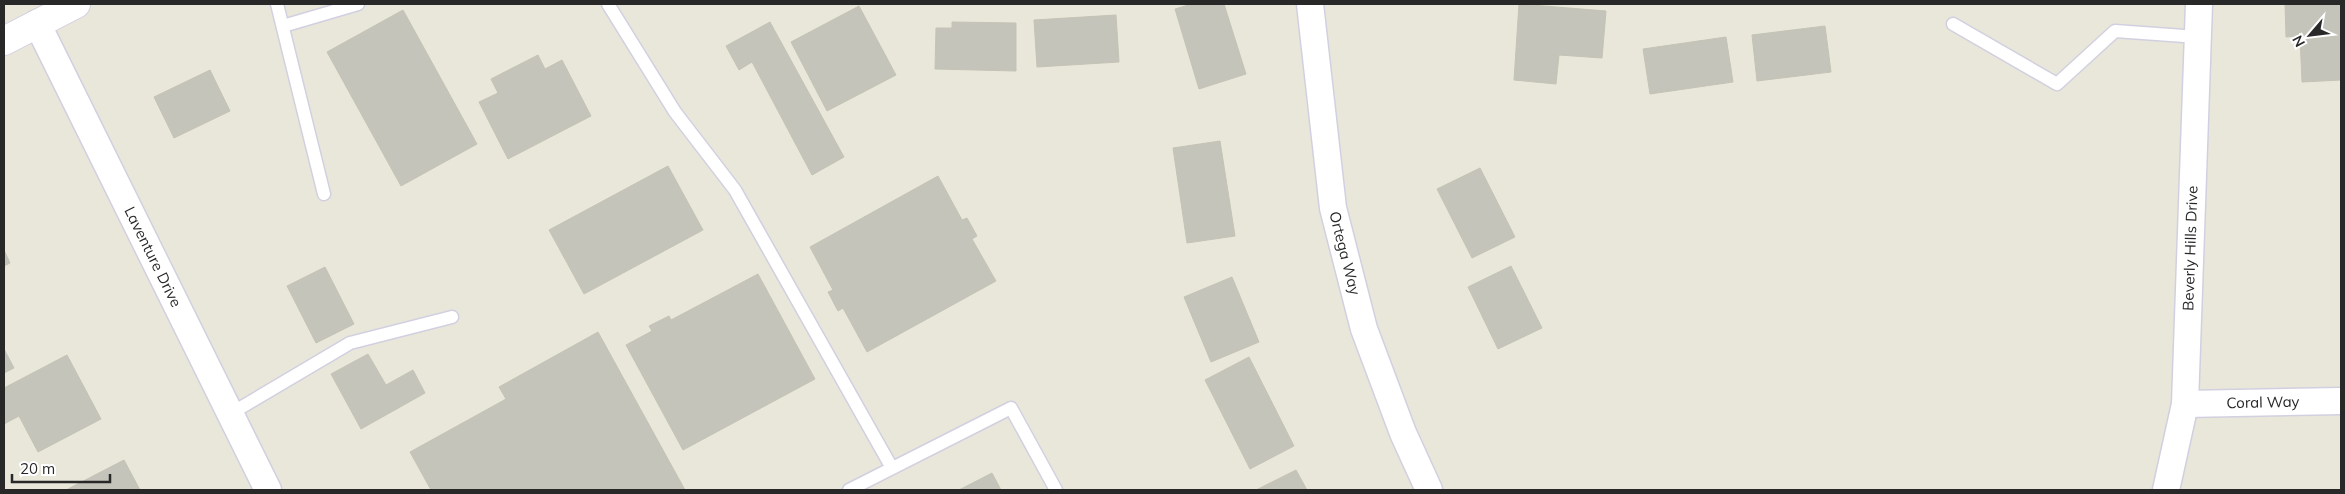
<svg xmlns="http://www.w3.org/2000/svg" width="2345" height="494" font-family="Mulish,sans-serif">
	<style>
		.building { fill: #c4c4ba; stroke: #c4c3b5 }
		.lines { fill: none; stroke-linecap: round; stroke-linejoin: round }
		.lane-casing { stroke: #d2d0e0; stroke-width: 15 }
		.street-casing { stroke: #d2d0e0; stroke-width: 29 }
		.secondary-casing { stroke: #d2d0e0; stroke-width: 30 }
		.lane { stroke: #fff; stroke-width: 12 }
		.street { stroke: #fff; stroke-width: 26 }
		.secondary { stroke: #fff; stroke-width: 28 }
		.labels { text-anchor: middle; stroke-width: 4; stroke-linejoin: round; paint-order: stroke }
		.street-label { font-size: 15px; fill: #282828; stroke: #fff }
	</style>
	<rect width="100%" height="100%" fill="#e9e7da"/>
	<path class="building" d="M1192,4H1224L1246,74L1199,89L1175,9Z
		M1519,4L1606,11L1602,58L1559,55L1556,84L1514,80Z
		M2285,4H2341V80L2302,82L2300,36L2286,37Z
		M859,6L896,75L827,111L791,42Z
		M403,10L477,144L401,186L327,52Z
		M1116,15L1119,62L1037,67L1034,20Z
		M770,22L844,157L812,175L752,62L739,70L726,46Z
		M952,22L1016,23V71L935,69L936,28H952Z
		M1825,26L1831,72L1757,81L1752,35Z
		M1726,37L1733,82L1650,94L1643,49Z
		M538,55L545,69L562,60L591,116L508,159L479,102L498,93L491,79Z
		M210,70L230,111L174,138L154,97Z
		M1220,141L1235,236L1187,243L1173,148Z
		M668,166L703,230L584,294L549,230Z
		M1480,168L1515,237L1472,258L1437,189Z
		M938,176L962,220L967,218L977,236L972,239L996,281L867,352L843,308L838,311L828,292L833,290L810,247Z
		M4,250L10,263L4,266Z
		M1511,266L1542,328L1498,349L1468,287Z
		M325,267L354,324L316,343L287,286Z
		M758,274L815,379L683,450L626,345L652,331L649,326L669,316L671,320Z
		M1232,277L1259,342L1211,362L1184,297Z
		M598,332L685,490H431L410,452L506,399L499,387Z
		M4,349L14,368L4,373Z
		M368,354L386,385L413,370L425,393L361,429L331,374Z
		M67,355L101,419L38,452L19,416L4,424V388Z
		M1249,357L1294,446L1250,469L1205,380Z
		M124,460L140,490H66Z
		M1296,470L1307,490H1256Z
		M992,473L1001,490H959Z"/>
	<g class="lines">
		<g class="lane-casing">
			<path id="lane" d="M277,4L324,194
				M608,4L675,112L735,190L892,468
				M1953,24L2057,84L2115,31L2198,37
				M283,26L358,4
				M230,414L350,343L452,317
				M849,490L1011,408L1056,490"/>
		</g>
		<g class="street-casing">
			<g id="street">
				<path id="s1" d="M1310,4L1333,208L1364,329L1403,433L1429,490"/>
				<path id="s2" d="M37,23L268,490"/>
				<path id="s3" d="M2185,404L2341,401"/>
				<path id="s4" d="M2166,490L2185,404L2199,4"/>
			</g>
		</g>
		<g class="secondary-casing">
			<path id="secondary" d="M4,41L76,4"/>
		</g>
		<use href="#lane" class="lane"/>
		<use href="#street" class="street"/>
		<use href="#secondary" class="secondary"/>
	</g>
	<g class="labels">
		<g class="street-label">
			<text dy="5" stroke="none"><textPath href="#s4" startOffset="244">Beverly Hills Drive</textPath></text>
			<text dy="5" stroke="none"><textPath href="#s1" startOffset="252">Ortega Way</textPath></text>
			<text dy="5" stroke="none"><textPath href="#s2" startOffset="261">Laventure Drive</textPath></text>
			<text dy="5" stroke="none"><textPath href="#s3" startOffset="78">Coral Way</textPath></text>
		</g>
	</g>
	<rect width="2345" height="494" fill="none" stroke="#282828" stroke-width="10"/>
	<g transform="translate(2310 35) rotate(242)" stroke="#ffffff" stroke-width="4" paint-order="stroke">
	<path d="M0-4L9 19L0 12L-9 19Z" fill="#282828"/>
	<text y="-8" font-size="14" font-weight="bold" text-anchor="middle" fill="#282828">N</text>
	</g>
	<path d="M12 474v8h98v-8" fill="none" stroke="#282828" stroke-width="2.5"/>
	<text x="20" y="474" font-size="15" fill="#282828" stroke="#ffffff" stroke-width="4" paint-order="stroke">20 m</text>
</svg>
